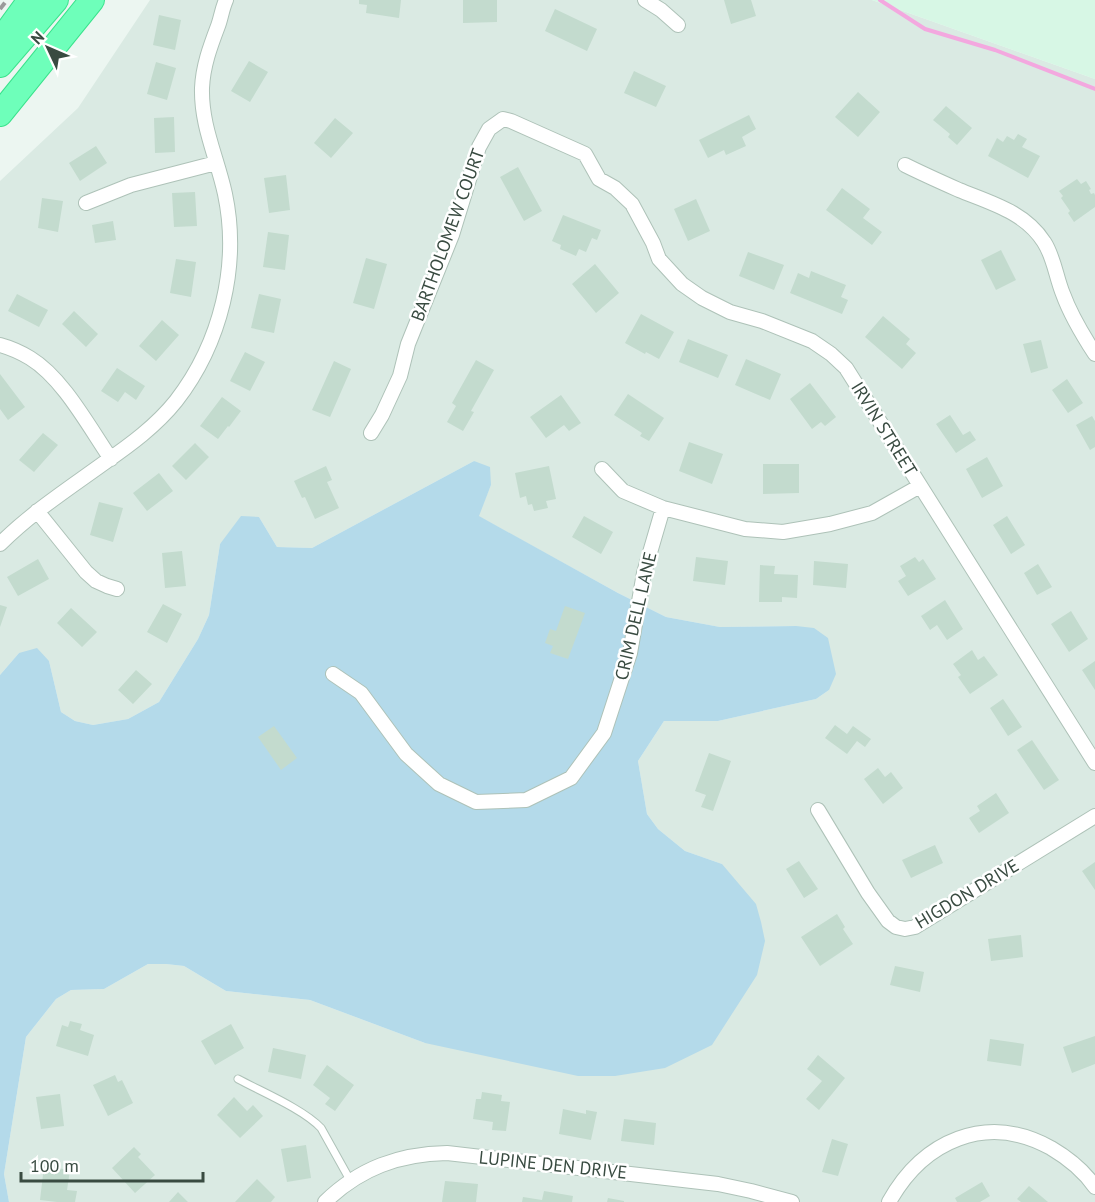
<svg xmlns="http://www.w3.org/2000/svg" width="1095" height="1202" font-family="'PT Sans',sans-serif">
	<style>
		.residential { fill: #daeae3 }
		.commercial { fill: #d7f7e5 }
		.green { fill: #b4daea }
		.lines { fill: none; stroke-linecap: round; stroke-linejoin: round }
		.stream { stroke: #f3a8df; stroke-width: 4 }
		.building { fill: #c3dbce }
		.lane-casing { stroke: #aec2b8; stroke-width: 9 }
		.street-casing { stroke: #aec2b8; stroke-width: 16 }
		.highway-casing { stroke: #3ae28c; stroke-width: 26 }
		.lane { stroke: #fff; stroke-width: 7 }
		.street { stroke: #fff; stroke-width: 14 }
		.highway { stroke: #6effba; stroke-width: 24 }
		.rail { stroke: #9a9a9a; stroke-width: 4; stroke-dasharray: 8 8; stroke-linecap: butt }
		.labels { text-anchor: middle; stroke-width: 5; stroke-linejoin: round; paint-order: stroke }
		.street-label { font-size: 18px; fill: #394b41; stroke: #fff }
	</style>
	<rect width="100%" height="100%" fill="#ecf6f1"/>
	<path class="residential" d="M150,0H872L1095,79V1202H9L4,1174L26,1037L56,999L71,990L104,989L148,964H166L184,966L226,991L310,1000L425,1043L722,864L685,851L658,829L647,814L638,761L664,721H718L816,699L829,690L796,626L720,627L666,617L618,593L478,516L491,485L474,461L312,548L277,547L259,517L220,544L209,615L198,639L159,702L128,719L93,725L75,721L61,712L49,661L19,653L0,675V181L78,108Z"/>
	<path class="commercial" d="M872,0H1095V79Z"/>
	<path class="green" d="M474,461L490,467L491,485L479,516L618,593L666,617L720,627L796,626L814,628L828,638L836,674L829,690L816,699L718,721H664L638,761L647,814L658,829L685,851L722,864L756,904L761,922L765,941L757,975L712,1045L665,1068L615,1076H578L425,1043L310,1000L226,991L184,966L166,964H148L104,989L71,990L56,999L26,1037L4,1174L9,1202H0V675L19,653L37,648L49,661L61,712L75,721L93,725L128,719L159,702L198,639L209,615L220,544L241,516L259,517L277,547L312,548Z"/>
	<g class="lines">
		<path class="stream" d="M880,0L925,29L995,50L1095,89"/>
	</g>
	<path class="building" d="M359,0H401L399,18L366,13L367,5L359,4Z
		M463,0H497V22L463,23Z
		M724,0H751L756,16L731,24Z
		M555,9L597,29L587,51L545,31Z
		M159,15L181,20L175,50L153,45Z
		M249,61L268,72L250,102L231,91Z
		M156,62L176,68L167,100L147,94Z
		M634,71L666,86L656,107L624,93Z
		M858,92L880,112L858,137L835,117Z
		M946,106L972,128L957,145L948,137L950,134L933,120Z
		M749,115L756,129L742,137L746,146L726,155L724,150L708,158L699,140Z
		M174,117L175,152L155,153L154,118Z
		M335,118L353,133L331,158L314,143Z
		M1018,134L1027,139L1022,147L1040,156L1028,178L988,156L997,138L1003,142L1007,136L1014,140Z
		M96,146L107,163L80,181L69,163Z
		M518,167L542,211L524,221L500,177Z
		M286,175L290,210L269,213L264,178Z
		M1077,179L1081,184L1086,181L1091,189L1089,190L1091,194L1094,193L1095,195V207L1074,222L1068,213L1070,211L1061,198L1063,196L1059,191Z
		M842,188L870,209L863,218L882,232L872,245L826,210Z
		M195,192L197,226L174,227L172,193Z
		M42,198L63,201L58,232L38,228Z
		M696,199L710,231L688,241L674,209Z
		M563,215L601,230L597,240L592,238L586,252L579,249L576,256L560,249L561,245L552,241Z
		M113,221L116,240L95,243L92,225Z
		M268,232L289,235L285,270L263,267Z
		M1001,250L1016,280L996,290L981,260Z
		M748,252L784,265L774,290L739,276Z
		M366,258L387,264L374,309L353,303Z
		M176,259L196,262L191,297L170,293Z
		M595,264L619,293L596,313L572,284Z
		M811,271L846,285L841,297L848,300L842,314L790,293L798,273L809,278Z
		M17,294L48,310L39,327L8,311Z
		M259,294L281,299L274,333L251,328Z
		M74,311L98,334L86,347L62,324Z
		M641,314L674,332L659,359L646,352L645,354L625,343Z
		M883,316L910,339L906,344L916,353L902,369L865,337Z
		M162,320L179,335L156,361L139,346Z
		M688,339L728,355L718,378L679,362Z
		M1041,340L1048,368L1031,373L1023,344Z
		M245,352L265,362L250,391L230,381Z
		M746,359L781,374L770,400L735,385Z
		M476,360L494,370L471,411L474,412L463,431L447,422L456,406L452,403Z
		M334,361L351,369L330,417L312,410Z
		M117,368L145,386L136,400L125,392L118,402L101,391Z
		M0,374L25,407L8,420L0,409Z
		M1067,379L1083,403L1068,413L1052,390Z
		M810,383L836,417L825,426L821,422L812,429L790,399Z
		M628,394L664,418L649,441L640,436L642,433L614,415Z
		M561,395L581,423L569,431L564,425L546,438L530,417Z
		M222,397L241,411L229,427L228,426L218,439L200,426Z
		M950,415L963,435L970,431L976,440L956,453L936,424Z
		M1092,416L1095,421V447L1090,450L1076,425Z
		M43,433L58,445L34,472L19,460Z
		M689,442L723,454L712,484L679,471Z
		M195,443L209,457L186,480L172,466Z
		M987,457L1003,486L982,498L966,469Z
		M763,464H799V493L763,494Z
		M326,466L332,480L327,482L339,508L315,519L305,497L302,498L294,481Z
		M549,466L556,499L546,501L548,508L534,511L532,504L528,505L526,496L520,498L515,473Z
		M159,473L173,491L147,511L133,493Z
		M99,502L123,508L113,542L90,535Z
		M584,516L613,532L601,554L572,537Z
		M1007,516L1025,545L1011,554L993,525Z
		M182,551L186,586L165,588L162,553Z
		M696,557L728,561L725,585L693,581Z
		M915,557L919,562L923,559L936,579L908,596L898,581L906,576L900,566Z
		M38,559L49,579L18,596L7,577Z
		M814,561L848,564L846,588L813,585Z
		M1038,564L1052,587L1037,595L1024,573Z
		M760,565L775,566L774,574L798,575L797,598L782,597V602H759Z
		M945,600L963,629L947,640L937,625L930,630L921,616Z
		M163,604L182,614L167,643L147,632Z
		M0,605L7,607L0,627Z
		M565,606L585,613L568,659L550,653L553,646L545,643L550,629L556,631Z
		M71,608L97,632L82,647L57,623Z
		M1071,611L1088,639L1069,652L1051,624Z
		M972,650L978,660L984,656L998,675L970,694L958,677L961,675L953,664Z
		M1095,661V690L1082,670Z
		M136,670L152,684L133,704L118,690Z
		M1003,699L1022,727L1008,736L990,708Z
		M835,725L847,734L853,726L871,739L865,747L857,741L847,754L825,738Z
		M274,726L297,758L281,770L258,737Z
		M1032,740L1059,780L1044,790L1017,750Z
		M709,753L731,761L713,811L701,807L706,795L695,791Z
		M878,768L885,777L891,772L903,788L883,804L864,779Z
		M996,793L1009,813L979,833L969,818L980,811L977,806Z
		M935,845L943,863L911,878L902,860Z
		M799,861L818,889L804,898L786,869Z
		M1095,862V890L1082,871Z
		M837,914L845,927L843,929L853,944L820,966L801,937Z
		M1021,935L1023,957L991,961L988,939Z
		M895,966L924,972L920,992L890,985Z
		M70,1021L82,1024L80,1030L94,1035L88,1056L56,1046L62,1025L68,1027Z
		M231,1024L244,1048L215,1065L201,1041Z
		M1095,1036V1064L1072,1073L1063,1047Z
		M990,1039L1024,1044L1021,1066L987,1061Z
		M273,1048L306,1055L301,1079L268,1072Z
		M818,1055L845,1078L819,1110L806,1099L822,1081L807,1069Z
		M327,1065L354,1085L335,1111L325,1104L330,1098L313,1085Z
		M115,1075L118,1082L122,1080L133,1103L108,1116L93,1085Z
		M482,1092L502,1095L501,1101L510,1102L506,1131L492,1130L493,1122L473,1119L476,1099H481Z
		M60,1094L64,1126L41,1129L36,1097Z
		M234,1097L247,1111L253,1105L263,1116L240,1138L217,1115Z
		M563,1109L586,1114V1110L597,1112L591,1140L559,1134Z
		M624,1119L656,1123L654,1145L621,1141Z
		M832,1139L848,1144L838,1176L822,1172Z
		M306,1145L311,1178L287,1182L281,1149Z
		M134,1147L141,1154L138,1157L155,1175L135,1193L112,1168Z
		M44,1166L70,1170L67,1190L77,1191L75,1202H57L40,1200Z
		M257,1179L275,1197L271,1202H235Z
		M445,1181L478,1184L476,1202H442Z
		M982,1182L990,1196L980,1202H957L955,1198Z
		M1029,1186L1048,1202H1021L1017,1199Z
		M544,1191L573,1196L572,1202H522L523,1197L542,1200Z
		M178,1192L188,1202H169Z
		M608,1198L624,1201V1202H607Z"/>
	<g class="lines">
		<g class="lane-casing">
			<path id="lane" d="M238,1079C262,1092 303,1109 321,1128L350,1180"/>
		</g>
		<g class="street-casing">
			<path id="street" d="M645,0L661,10L678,25
				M905,165C923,174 941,182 959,190C991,203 1025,212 1044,242C1054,257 1056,277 1063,294C1071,316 1082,334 1095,354
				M86,203L131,185L216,163
				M0,345C11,348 20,352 30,358C63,378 89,427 111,459
				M371,433L382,415L400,376L408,344L452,235L479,147L489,129L503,119L511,121L585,154L599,179L615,188L632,204L653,243L659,259L682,284L702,298L730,312L762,321L812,341L831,354L846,368L1095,763
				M602,469L623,491L663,508L745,529L783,532L830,524L872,513L920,486
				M37,511L86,572L96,581L107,586L117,589
				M0,544C31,513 68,489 104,463C130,445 156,426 176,401C221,343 240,265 225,194C217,157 201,126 202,88C203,66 210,47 218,26C221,18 222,9 226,0
				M333,674L361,693L406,754L439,784L476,802L526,800L571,778L604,733L630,653L644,573L663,508
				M818,810L868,893L888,921L896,927L905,929L915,927L1095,816
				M325,1202C360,1168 399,1154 447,1153L718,1184L751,1191L792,1202
				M889,1202C923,1141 986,1112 1051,1148C1068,1158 1084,1171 1095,1187"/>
		</g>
		<g class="highway-casing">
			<path id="highway" d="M0,41L30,0
				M0,65L56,0
				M0,114L92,0"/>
		</g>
		<use href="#lane" class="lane"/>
		<use href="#street" class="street"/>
		<use href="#highway" class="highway"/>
		<path class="rail" d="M0,9L7,0"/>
	</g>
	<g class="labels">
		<g class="street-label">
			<text transform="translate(448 235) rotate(-70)" y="6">BARTHOLOMEW COURT</text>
			<text transform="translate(884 429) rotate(58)" y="6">IRVIN STREET</text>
			<text transform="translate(636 616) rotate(-77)" y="6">CRIM DELL LANE</text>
			<text transform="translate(967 894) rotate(-31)" y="6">HIGDON DRIVE</text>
			<text transform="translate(553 1165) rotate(6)" y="6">LUPINE DEN DRIVE</text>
		</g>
	</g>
	<g transform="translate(48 48) rotate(314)" stroke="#ffffff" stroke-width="4.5" paint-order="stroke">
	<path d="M0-4.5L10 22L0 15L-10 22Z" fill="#394b41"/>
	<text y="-9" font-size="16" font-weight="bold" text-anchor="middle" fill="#394b41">N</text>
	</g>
	<path d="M21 1172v9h182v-9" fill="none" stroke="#394b41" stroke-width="3"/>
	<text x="30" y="1172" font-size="18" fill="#394b41" stroke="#ffffff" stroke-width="4.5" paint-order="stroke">100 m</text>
</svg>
